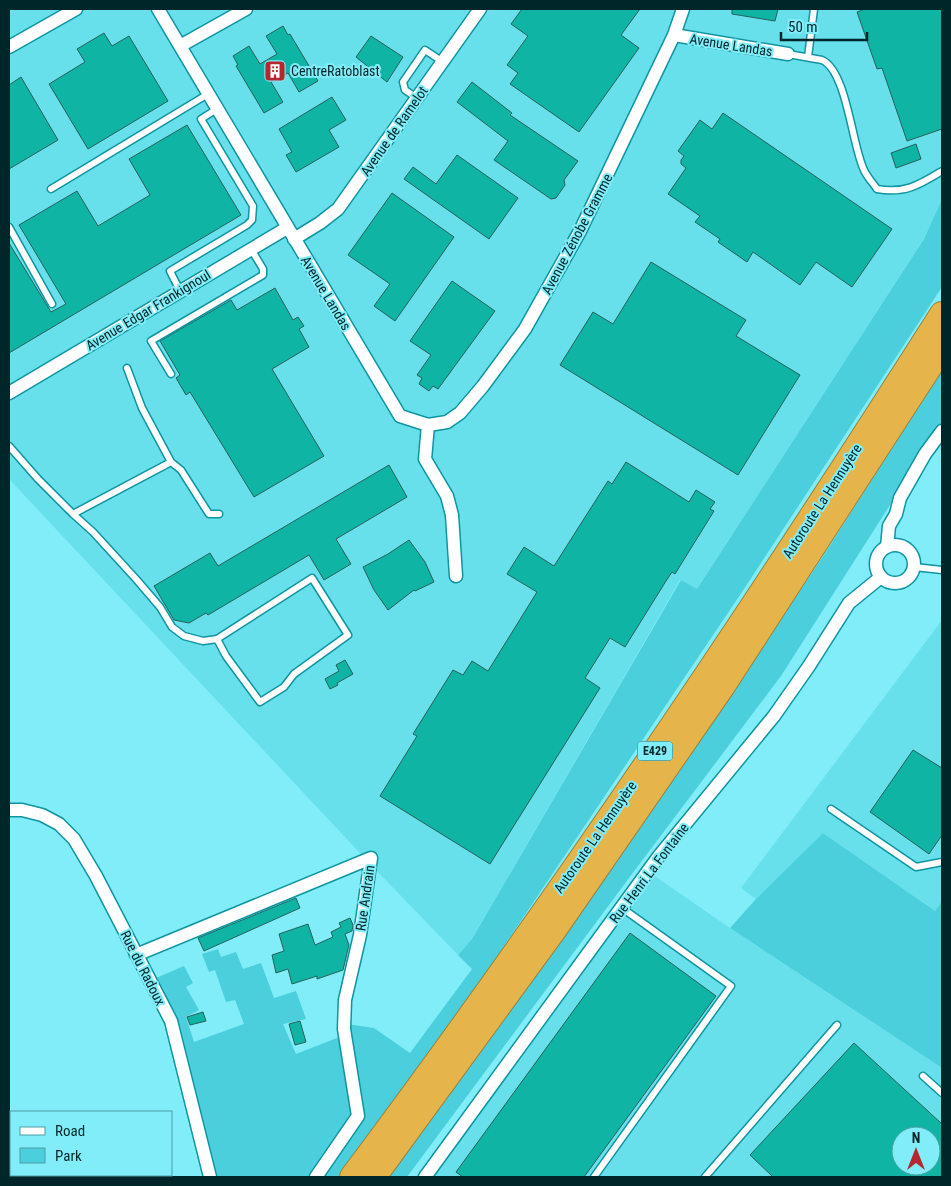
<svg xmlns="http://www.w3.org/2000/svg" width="951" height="1186" font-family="'Roboto Condensed',sans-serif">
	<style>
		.built { fill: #67e0ec; fill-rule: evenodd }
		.green { fill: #4ccfdc }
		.building { fill: #10b4a5; stroke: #27615a; fill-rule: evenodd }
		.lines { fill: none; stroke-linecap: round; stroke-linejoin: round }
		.lane-casing { stroke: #0f95a0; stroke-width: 9 }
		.street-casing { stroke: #0f95a0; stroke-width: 15 }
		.highway-casing { stroke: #95833f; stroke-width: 26 }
		.lane { stroke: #fff; stroke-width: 6 }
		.street { stroke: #fff; stroke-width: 12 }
		.highway { stroke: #e5b54b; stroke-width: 24 }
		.labels { text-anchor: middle; stroke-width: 4; stroke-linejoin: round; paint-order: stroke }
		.shield { fill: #80edf8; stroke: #276267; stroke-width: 1 }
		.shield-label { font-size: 12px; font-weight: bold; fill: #012629 }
		.street-label { font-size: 14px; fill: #012629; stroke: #80edf8 }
		.poi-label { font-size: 14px; fill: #012629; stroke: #80edf8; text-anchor: start }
	</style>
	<rect width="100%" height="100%" fill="#80edf8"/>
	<path class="built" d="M9,9H942V199L924,239L697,589L680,580L472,939L458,955L375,869L9,479Z
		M942,620V901L935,911L823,833L756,899L741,888Z
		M646,870L730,928L942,1068V1177H427ZM901,1136H931V1166H901Z"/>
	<path class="green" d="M942,199V287L742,592L430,1056L338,1177H322L364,1116L347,1024L374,1028L410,1053L472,969L458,955L472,939L681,580L697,589L924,239Z
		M942,370V427L918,461L781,676L629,878L407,1177H387L711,723L822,558Z
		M823,833L935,911L942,901V1068L730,928L756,899Z
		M218,949L221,957L236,952L243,969L261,963L274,998L296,991L306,1019L283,1024L296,1054L342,1036L354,1113L311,1177H214L172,1012L156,978L184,966L193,983L186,987L199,1010L186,1017L194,1042L244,1024L235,1000L226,1002L215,970L209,972L202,954Z"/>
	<path class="building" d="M522,9H640L621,35L639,48L579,132L510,84L518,73L507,65L528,36L511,24Z
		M732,9H778L775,21L732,14Z
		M865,9H942V129L907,141L882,68L877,69L857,12Z
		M283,26L288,35L290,34L318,81L299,92L288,73L271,82L283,102L264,113L236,66L238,65L233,56L249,46L260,64L277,54L266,36Z
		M104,33L112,46L129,36L168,101L88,149L49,84L85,62L77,49Z
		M371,36L403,57L387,82L356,57Z
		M21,77L58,140L9,169V85Z
		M472,82L512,113L510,115L578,161L564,180L565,185L556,198L551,199L494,160L508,141L457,102Z
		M332,97L346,120L329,130L339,147L296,172L286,155L292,152L279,129Z
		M723,113L892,229L852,287L816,262L800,285L753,252L747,262L718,242L720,239L695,222L700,216L668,194L686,168L681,164V160L684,156L678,151L688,137L700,120L712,129Z
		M187,125L241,215L9,353V243L51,312L66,304L19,225L77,191L98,226L150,195L129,159Z
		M916,144L921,159L896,168L891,153Z
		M457,155L518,198L489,239L404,179L413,167L436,184Z
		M392,193L454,237L395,321L374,306L390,284L348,255Z
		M651,262L746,320L736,336L800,375L738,475L560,365L593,312L613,324Z
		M452,281L495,311L438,389L433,386L429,391L419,384L422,378L417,375L431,355L410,341Z
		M275,288L293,320L298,317L304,326L299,329L309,347L272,369L324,456L254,497L190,392L186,395L176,378L180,375L160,341L231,300L237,310Z
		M626,462L689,502L696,490L715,502L710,509L714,511L675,574L672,572L666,581L625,647L610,638L585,678L600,688L490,864L380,796L417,736L413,734L453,670L463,675L472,661L488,671L537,592L507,574L524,547L554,566L608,481L612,484Z
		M389,465L407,497L336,539L351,564L324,580L309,555L208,615L206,613L189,623L174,620L154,586L210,553L218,566Z
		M409,540L425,562L434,582L415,591L414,590L388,610L374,590L363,567L388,554Z
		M345,660L353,674L337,683L338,685L330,689L325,679L339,671L336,665Z
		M913,750L942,768V835L929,854L870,812Z
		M296,898L300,908L204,951L198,938Z
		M350,918L353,925L352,931L345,934L349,945L343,970L317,979V976L292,984L288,969L276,973L272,955L284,951L279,934L308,924L315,945L333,937L331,932L341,927L339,923Z
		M630,933L716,996L584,1177H463L456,1172Z
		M203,1012L206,1021L190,1025L187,1017Z
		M300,1021L306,1042L295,1045L289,1024Z
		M854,1043L942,1124V1177H773L750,1155ZM901,1136H931V1166H901Z"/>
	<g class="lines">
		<g class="lane-casing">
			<path id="lane" d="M788,54L822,60C847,71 852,146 864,170C867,177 873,183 877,189C905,194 919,185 942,171
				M808,57L814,9
				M417,98L405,90L403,82L425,50L443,62
				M51,189L208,94
				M9,227L52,304
				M180,291L170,271L247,225L252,220L253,206L201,119L217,109
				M171,374L151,341L263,275V269L251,249
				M9,446L38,479L73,514L93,532L136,579L160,607L172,627L184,636L203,641L217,639L312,578L348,635L294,674L284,687L260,702L226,656L217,639
				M171,462L181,470L209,514H219
				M73,514L171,462L142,408L127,368
				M914,567L942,570
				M831,809L916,867L942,862
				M923,1076L942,1093
				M594,1177L731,986L622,908
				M705,1177L837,1025"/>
		</g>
		<g class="street-casing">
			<path id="street" d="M158,9L400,416L428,425L447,422L460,413L483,386L525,329L580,231L674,35L683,9
				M674,35L788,54
				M180,46L246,9
				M9,47L76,9
				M294,239L320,223L338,209L480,9
				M9,393L287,228
				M428,425L425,459L447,496L452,515L456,576
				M876 564a19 19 0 1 1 38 0a19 19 0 1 1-38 0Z
				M887,547L889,526L896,514L900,498L925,454L942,431
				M9,810H22L42,815L59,824L74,839L96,876L171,1021L210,1177
				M136,955L371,858L360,935L345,1000L344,1029L358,1116L316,1177
				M425,1177L659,856L774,716L809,666L849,603L881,577"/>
		</g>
		<g class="highway-casing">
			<path id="highway" d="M352,1177C561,898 755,608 942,314
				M374,1177L555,929L723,686L942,348"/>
		</g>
		<use href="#lane" class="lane"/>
		<use href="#street" class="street"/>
		<use href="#highway" class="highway"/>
	</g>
	<defs>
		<g id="building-square" transform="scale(1.125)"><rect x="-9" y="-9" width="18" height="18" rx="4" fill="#b7272e" stroke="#80edf8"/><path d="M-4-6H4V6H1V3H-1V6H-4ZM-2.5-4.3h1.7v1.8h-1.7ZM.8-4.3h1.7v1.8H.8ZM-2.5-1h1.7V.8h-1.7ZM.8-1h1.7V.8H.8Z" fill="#fff"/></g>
	</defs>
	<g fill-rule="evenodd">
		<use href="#building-square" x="275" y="71"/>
	</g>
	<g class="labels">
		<rect class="shield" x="637.5" y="741.5" width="35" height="19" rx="4"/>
		<g class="shield-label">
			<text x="655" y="755">E429</text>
		</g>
		<g class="street-label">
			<text transform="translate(731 45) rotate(9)" y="5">Avenue Landas</text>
			<text transform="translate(394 131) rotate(-55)" y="5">Avenue de Ramelot</text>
			<text transform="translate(577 234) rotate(-62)" y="5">Avenue Zénobe Gramme</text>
			<text transform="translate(326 293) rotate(59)" y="5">Avenue Landas</text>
			<text transform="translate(148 310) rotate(-31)" y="5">Avenue Edgar Frankignoul</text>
			<text transform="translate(822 501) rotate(-57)" y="5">Autoroute La Hennuyère</text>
			<text transform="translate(595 837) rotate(-55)" y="5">Autoroute La Hennuyère</text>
			<text transform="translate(649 873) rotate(-53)" y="5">Rue Henri La Fontaine</text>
			<text transform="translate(365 898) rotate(-82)" y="5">Rue Andrain</text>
			<text transform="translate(143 968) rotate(63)" y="5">Rue du Radoux</text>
		</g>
		<g class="poi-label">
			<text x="291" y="76">CentreRatoblast</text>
		</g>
	</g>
	<rect width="951" height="1186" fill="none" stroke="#012629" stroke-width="20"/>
	<rect x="10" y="1111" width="162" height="65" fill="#80edf8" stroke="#4d9da5"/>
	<rect x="20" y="1127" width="25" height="8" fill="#ffffff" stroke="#4d9da5"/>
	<text x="55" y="1136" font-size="15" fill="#012629">Road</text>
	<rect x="20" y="1148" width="25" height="15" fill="#4ccfdc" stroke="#4d9da5"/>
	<text x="55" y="1161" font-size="15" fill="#012629">Park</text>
	<g transform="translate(916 1151)"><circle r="24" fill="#80edf8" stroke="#4d9da5"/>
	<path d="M0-4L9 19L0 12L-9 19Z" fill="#b7272e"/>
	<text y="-8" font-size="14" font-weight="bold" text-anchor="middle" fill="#012629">N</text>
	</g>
	<path d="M781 32v8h86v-8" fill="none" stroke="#012629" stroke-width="2.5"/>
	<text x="788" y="32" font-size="15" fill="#012629" stroke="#80edf8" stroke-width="4" paint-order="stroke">50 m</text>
</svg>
